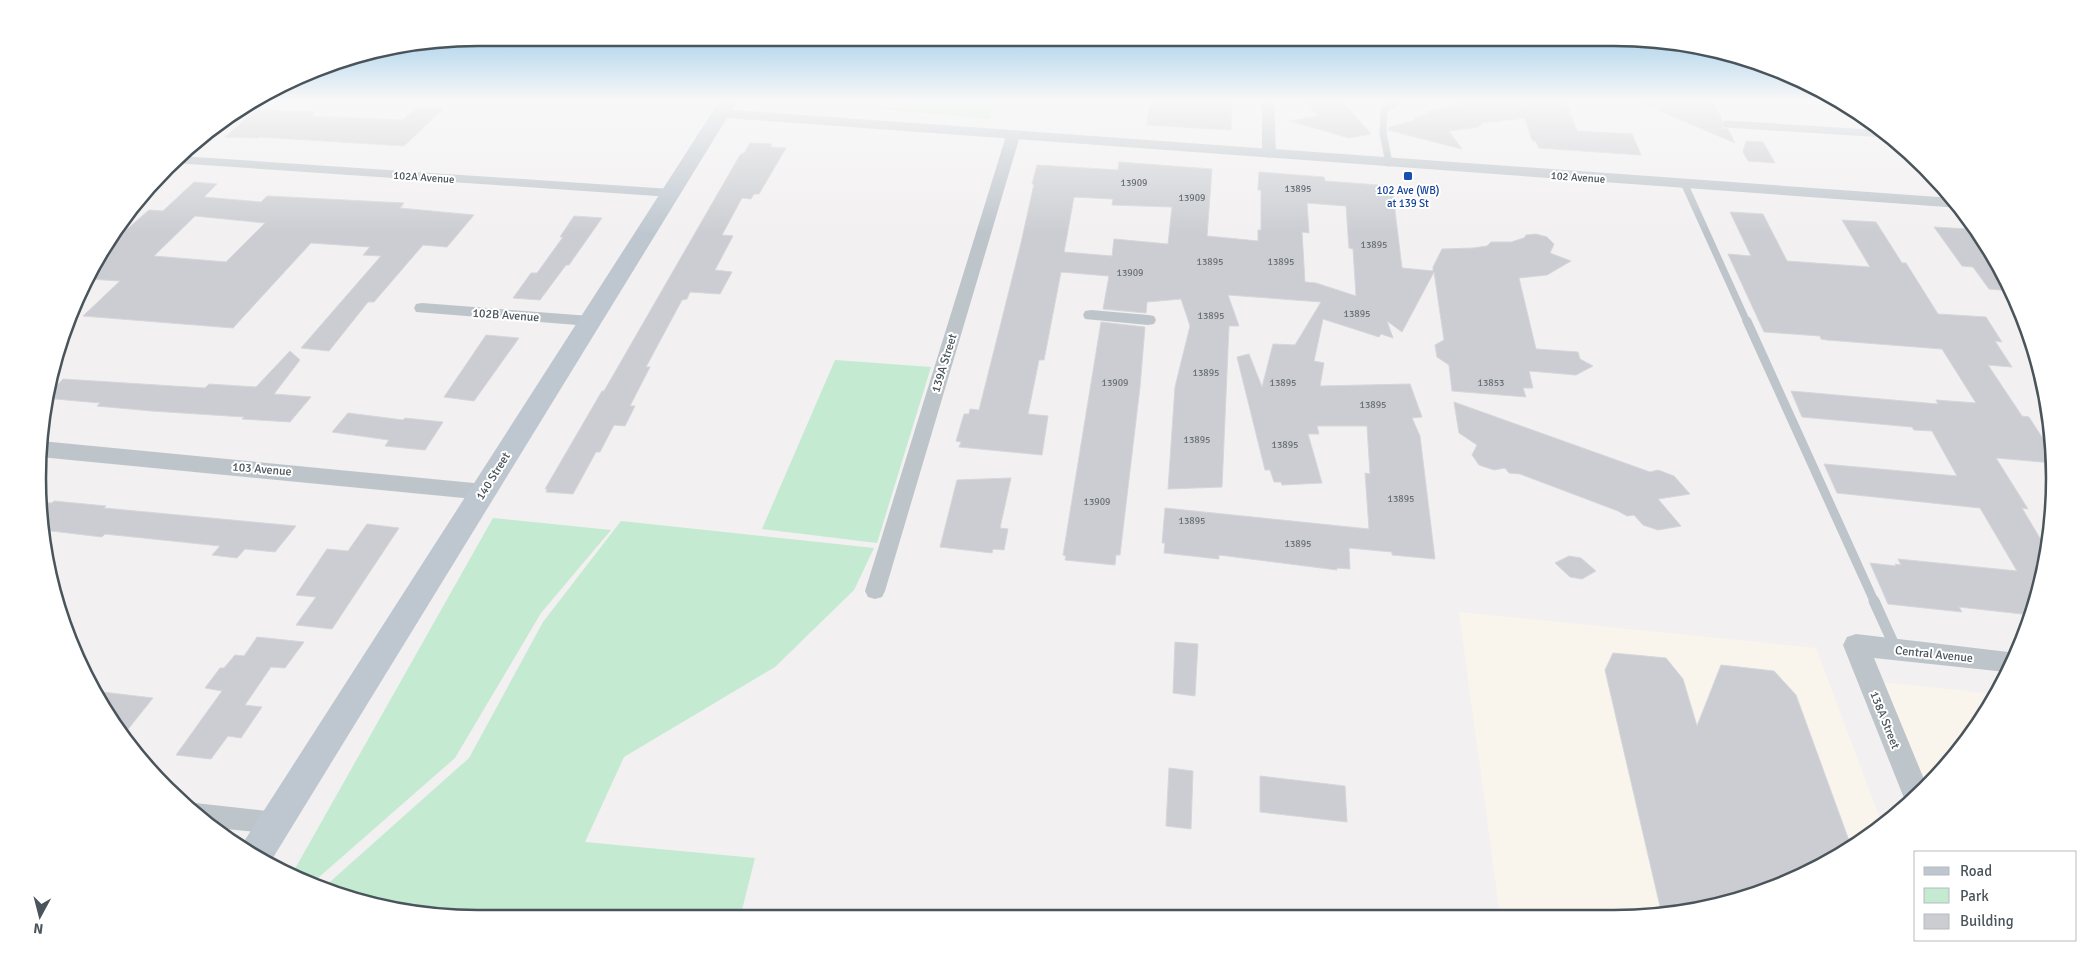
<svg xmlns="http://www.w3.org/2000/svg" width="2092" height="956" font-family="Signika,sans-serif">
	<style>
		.commercial { fill: #faf5ec }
		.green { fill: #c4ead1 }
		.building { fill: #cbcdd2; stroke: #d5d7db; fill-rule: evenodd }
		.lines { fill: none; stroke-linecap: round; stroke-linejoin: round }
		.service-far2 { stroke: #bdc5cb; stroke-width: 7 }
		.service-far1 { stroke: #bdc5cb; stroke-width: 9 }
		.service { stroke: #bdc5cb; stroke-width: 11 }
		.minor { fill: #bdc5cb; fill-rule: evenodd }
		.tertiary { fill: #bdc5cb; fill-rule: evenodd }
		.secondary { fill: #bec7cf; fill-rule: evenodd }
		.transit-dot { fill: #1a4fb4; stroke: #fff; stroke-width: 2 }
		.labels { text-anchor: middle; stroke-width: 4; stroke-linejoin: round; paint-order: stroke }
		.number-label { font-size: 10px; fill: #6a7279 }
		.far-street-label { font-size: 11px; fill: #4a545b; stroke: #fff }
		.far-transit-label { font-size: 11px; fill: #164399; stroke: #fff }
		.street-label { font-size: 12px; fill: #4a545b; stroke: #fff }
		.rim { fill: none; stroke: #4a545b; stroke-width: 2.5 }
	</style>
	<rect width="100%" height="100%" fill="#f2f0f0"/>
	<path class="commercial" d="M1459,612L1816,648L1883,827L1783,885L1672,915H1500Z
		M1882,682L1994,694L1964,746L1926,784Z"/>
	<path class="green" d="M819,100H996L990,119L817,104Z
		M835,360L931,367L877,543L762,529Z
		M493,518L611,530L541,613L455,758L310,885L292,874Z
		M621,521L874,548L854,590L775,667L624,757L585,842L755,858L740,918H478L392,910L322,889L469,758L543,622Z"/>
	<path class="building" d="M1150,100H1232L1231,130L1147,125Z
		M1303,100H1341L1371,134L1349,138L1290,121L1318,116Z
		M1476,100H1565L1577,131L1632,134L1641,155L1539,148L1536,142L1532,140L1525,118L1482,123L1479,127L1449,131L1462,149L1388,130L1389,127L1417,120L1414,118L1428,113L1426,112Z
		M1634,100H1712L1722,120V127L1728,129L1735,143Z
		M416,107L444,108L404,146L259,137L258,138L225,137L256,110L315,112L311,116L403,120Z
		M1746,141L1763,142L1775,163L1748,161L1743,152Z
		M750,143L772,144L770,147L786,148L759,194H754L751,199L742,198L722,235L733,236L715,270L732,272L720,294L690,292L687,299L682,300L646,367H650L630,406H635L625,426L614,425L600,452H596L573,494L546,492L547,489H545L602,391H604L740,155L745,152Z
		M1119,162L1212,169L1207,236L1258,241V230H1261V190H1258L1259,172L1324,177L1325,181L1392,186L1402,268L1433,271V267L1442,249L1473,248L1487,246L1491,242H1511L1524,238L1526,235L1536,234L1547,237L1554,244L1550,253L1571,261L1547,275L1519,278L1536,349L1578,352L1580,359L1593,366L1576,375L1529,371L1533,388H1523L1526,397L1452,391L1449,365L1437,357L1435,345L1444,340L1434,272L1402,332L1387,321L1393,338L1381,334L1379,337L1323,319L1314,361L1324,363L1320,386L1410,384L1422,417L1412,418L1420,436L1435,559L1392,555V552L1349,548L1350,569L1337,568V570L1219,555V559L1164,553L1165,543H1162L1165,508L1369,529L1365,473L1370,474L1367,426H1317L1319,434H1308L1322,483L1282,485L1281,482H1274L1270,470H1265L1237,357L1249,354L1262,387L1273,344L1295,345L1321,302L1228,295L1239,326H1229L1222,487L1168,489L1175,387L1190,326L1181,299L1147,302L1146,313L1103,309L1109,276L1061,272L1044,360H1039L1028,414L1048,416L1042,455L959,447L961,442L956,441L964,414H969L970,409L979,410L1021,243L1034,184H1032L1037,165L1118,170ZM1074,197L1113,199L1112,205L1172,207L1168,244L1114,239L1112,256L1064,252ZM1307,203L1346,206L1349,248L1353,249L1356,296L1316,283L1305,282L1302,232L1309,233Z
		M194,182L217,184L204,197L261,202L267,196L404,203L400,208L474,215L447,247L423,245L374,302H368L329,351L301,348L381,256L363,255L370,247L311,243L233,328L83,316L120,281L89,279L96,258L102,251L149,210L163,211ZM195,216L265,223L226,262L154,256Z
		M1730,212L1763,214L1787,261L1870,267L1842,220L1876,222L1902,263H1906L1938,314L1986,317L2002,342L1995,341L2012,367L1988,365L2022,416L2029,417L2052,453L2053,463L1996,458L2028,509L2022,508L2047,550L2046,564L2031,615L1959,607L1962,612L1888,604L1870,563L1896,566L1895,564L1901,565L1898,559L2017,571L1980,508L1837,493L1824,464L1957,476L1932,431L1914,430L1912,427L1802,417L1791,391L1938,404L1936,400L1976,403L1942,349L1827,340L1821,339L1820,336L1764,332L1728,254L1751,256Z
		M574,216L602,218L569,265H566L540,300L513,298L531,273H537L563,237H560Z
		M1934,227L1968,229L1997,268H1999L2011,291L1989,289L1973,267L1962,266Z
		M1101,322L1145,327L1140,387L1120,555H1116L1115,565L1065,560L1066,556L1063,555Z
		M486,335L519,338L474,401L444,397Z
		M290,351L300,360L274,394L311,397L290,422L242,419L244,417L152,411L97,406L100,403L45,398L63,379L205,388L209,384L256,387Z
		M1454,402L1650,472L1658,470L1674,476L1690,494L1658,499L1681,526L1658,530L1643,525L1634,515L1627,516L1618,511L1520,474L1509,473L1505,468L1494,470L1479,465L1472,455L1477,445L1459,433Z
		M348,413L403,420L405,418L443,422L425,450L385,446L389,440L332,432Z
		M1011,478L1000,528L1008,529L1004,550L993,549L992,553L940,547L957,480Z
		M54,501L106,506L104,508L296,526L275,552L245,549L237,558L212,555L220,546L105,534L102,537L43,530L40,502L52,503Z
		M367,524L399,528L332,629L296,625L316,597L296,595L327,549L348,551Z
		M1569,556L1581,558L1596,571L1582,579L1570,577L1555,563Z
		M257,637L304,642L285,668L271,667L245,705L262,707L241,738L228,736L211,759L176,755L222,691L205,688L220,668H224L235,655L244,656Z
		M1175,642L1198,644L1195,696L1173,693Z
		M1613,653L1666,658L1683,679L1697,726L1721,665L1774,671L1796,695L1851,846L1783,885L1672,915H1662L1605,670Z
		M94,691L153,698L125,733L96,698Z
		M1169,768L1193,771L1191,829L1166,826Z
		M1260,776L1345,786L1347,822L1260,812Z"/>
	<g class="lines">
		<path class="service-far2" d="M1726,124L1886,134
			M1389,163L1383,133L1384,110L1400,100
			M1685,185L1747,322"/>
		<path class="service-far1" d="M1747,321L1875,603"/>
		<path class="service" d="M1874,601L1895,647"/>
		<path class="minor" d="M1262,100H1274L1276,154L1269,158L1262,154Z
			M1013,132L1020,136L885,591L882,597L875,599L868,597L865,591L1006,136Z
			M180,156L671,189L676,190L678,193L676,196L671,197L174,163Z
			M422,303L590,316L596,317L598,321L596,325L590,326L416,312L414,308L416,304Z
			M1091,310L1148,315L1154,316L1156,320L1154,324L1148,325L1085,319L1083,315L1085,311Z
			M195,803L276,812L285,815L288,823L285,831L276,834L217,828L186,807Z"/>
		<path class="tertiary" d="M720,109L1952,198L1960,208L714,117L712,114L714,111Z
			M41,441L484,484L492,486L495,492L492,498L484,500L40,457Z
			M1856,634L2017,653L2006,672L1874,658L1926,784L1906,803L1843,645L1847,637Z"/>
		<path class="secondary" d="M720,100H738L271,861L243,844L245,840Z"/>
	</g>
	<linearGradient id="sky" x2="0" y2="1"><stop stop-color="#87c1e5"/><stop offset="0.43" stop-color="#f9f8f8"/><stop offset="1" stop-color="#f9f8f8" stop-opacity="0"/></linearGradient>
	<rect width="2092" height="234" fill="url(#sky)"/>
	<rect class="transit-dot" x="1403" y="171" width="10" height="10" rx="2.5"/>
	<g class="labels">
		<g class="number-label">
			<text x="1134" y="186">13909</text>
			<text x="1298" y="192">13895</text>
			<text x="1192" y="201">13909</text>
			<text x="1374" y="248">13895</text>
			<text x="1210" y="265">13895</text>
			<text x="1281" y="265">13895</text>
			<text x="1130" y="276">13909</text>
			<text x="1357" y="317">13895</text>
			<text x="1211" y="319">13895</text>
			<text x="1206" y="376">13895</text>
			<text x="1115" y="386">13909</text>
			<text x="1283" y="386">13895</text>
			<text x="1491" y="386">13853</text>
			<text x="1373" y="408">13895</text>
			<text x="1197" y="443">13895</text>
			<text x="1285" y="448">13895</text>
			<text x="1401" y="502">13895</text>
			<text x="1097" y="505">13909</text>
			<text x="1192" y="524">13895</text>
			<text x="1298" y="547">13895</text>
		</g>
		<g class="far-street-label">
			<text transform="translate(424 177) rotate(4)" y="4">102A Avenue</text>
			<text transform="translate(1578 177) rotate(4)" y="4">102 Avenue</text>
		</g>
		<g class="far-transit-label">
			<text x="1408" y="194">102 Ave (WB)<tspan x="1408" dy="13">at 139 St</tspan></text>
		</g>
		<g class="street-label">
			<text transform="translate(506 315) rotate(4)" y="4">102B Avenue</text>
			<text transform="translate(944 363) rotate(-73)" y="4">139A Street</text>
			<text transform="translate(262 469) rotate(5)" y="4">103 Avenue</text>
			<text transform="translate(493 476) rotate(-58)" y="4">140 Street</text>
			<text transform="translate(1934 654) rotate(6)" y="4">Central Avenue</text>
			<text transform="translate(1885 720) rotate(68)" y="4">138A Street</text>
		</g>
	</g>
	<path d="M0 0H2092V956H0ZM478 46H1614A432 432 0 0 1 2046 478V478A432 432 0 0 1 1614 910H478A432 432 0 0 1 46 478V478A432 432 0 0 1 478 46Z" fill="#fff" fill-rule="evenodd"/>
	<path class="rim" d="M478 46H1614A432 432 0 0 1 2046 478V478A432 432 0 0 1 1614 910H478A432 432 0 0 1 46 478V478A432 432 0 0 1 478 46Z"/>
	<rect x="1914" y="851" width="162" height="90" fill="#ffffff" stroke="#b7bbbd"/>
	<rect x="1924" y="867" width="25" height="8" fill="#bec7cf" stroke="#b7bbbd"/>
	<text x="1960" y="876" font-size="15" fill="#4a545b">Road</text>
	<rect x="1924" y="888" width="25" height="15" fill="#c4ead1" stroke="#b7bbbd"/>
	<text x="1960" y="901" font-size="15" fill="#4a545b">Park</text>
	<rect x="1924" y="914" width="25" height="15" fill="#cbcdd2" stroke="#b7bbbd"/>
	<text x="1960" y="926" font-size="15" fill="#4a545b">Building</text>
	<g transform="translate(40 916) rotate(187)" stroke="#ffffff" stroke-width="4" paint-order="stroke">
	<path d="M0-4L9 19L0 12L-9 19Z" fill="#4a545b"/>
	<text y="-8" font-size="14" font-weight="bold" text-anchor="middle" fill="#4a545b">N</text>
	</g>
</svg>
